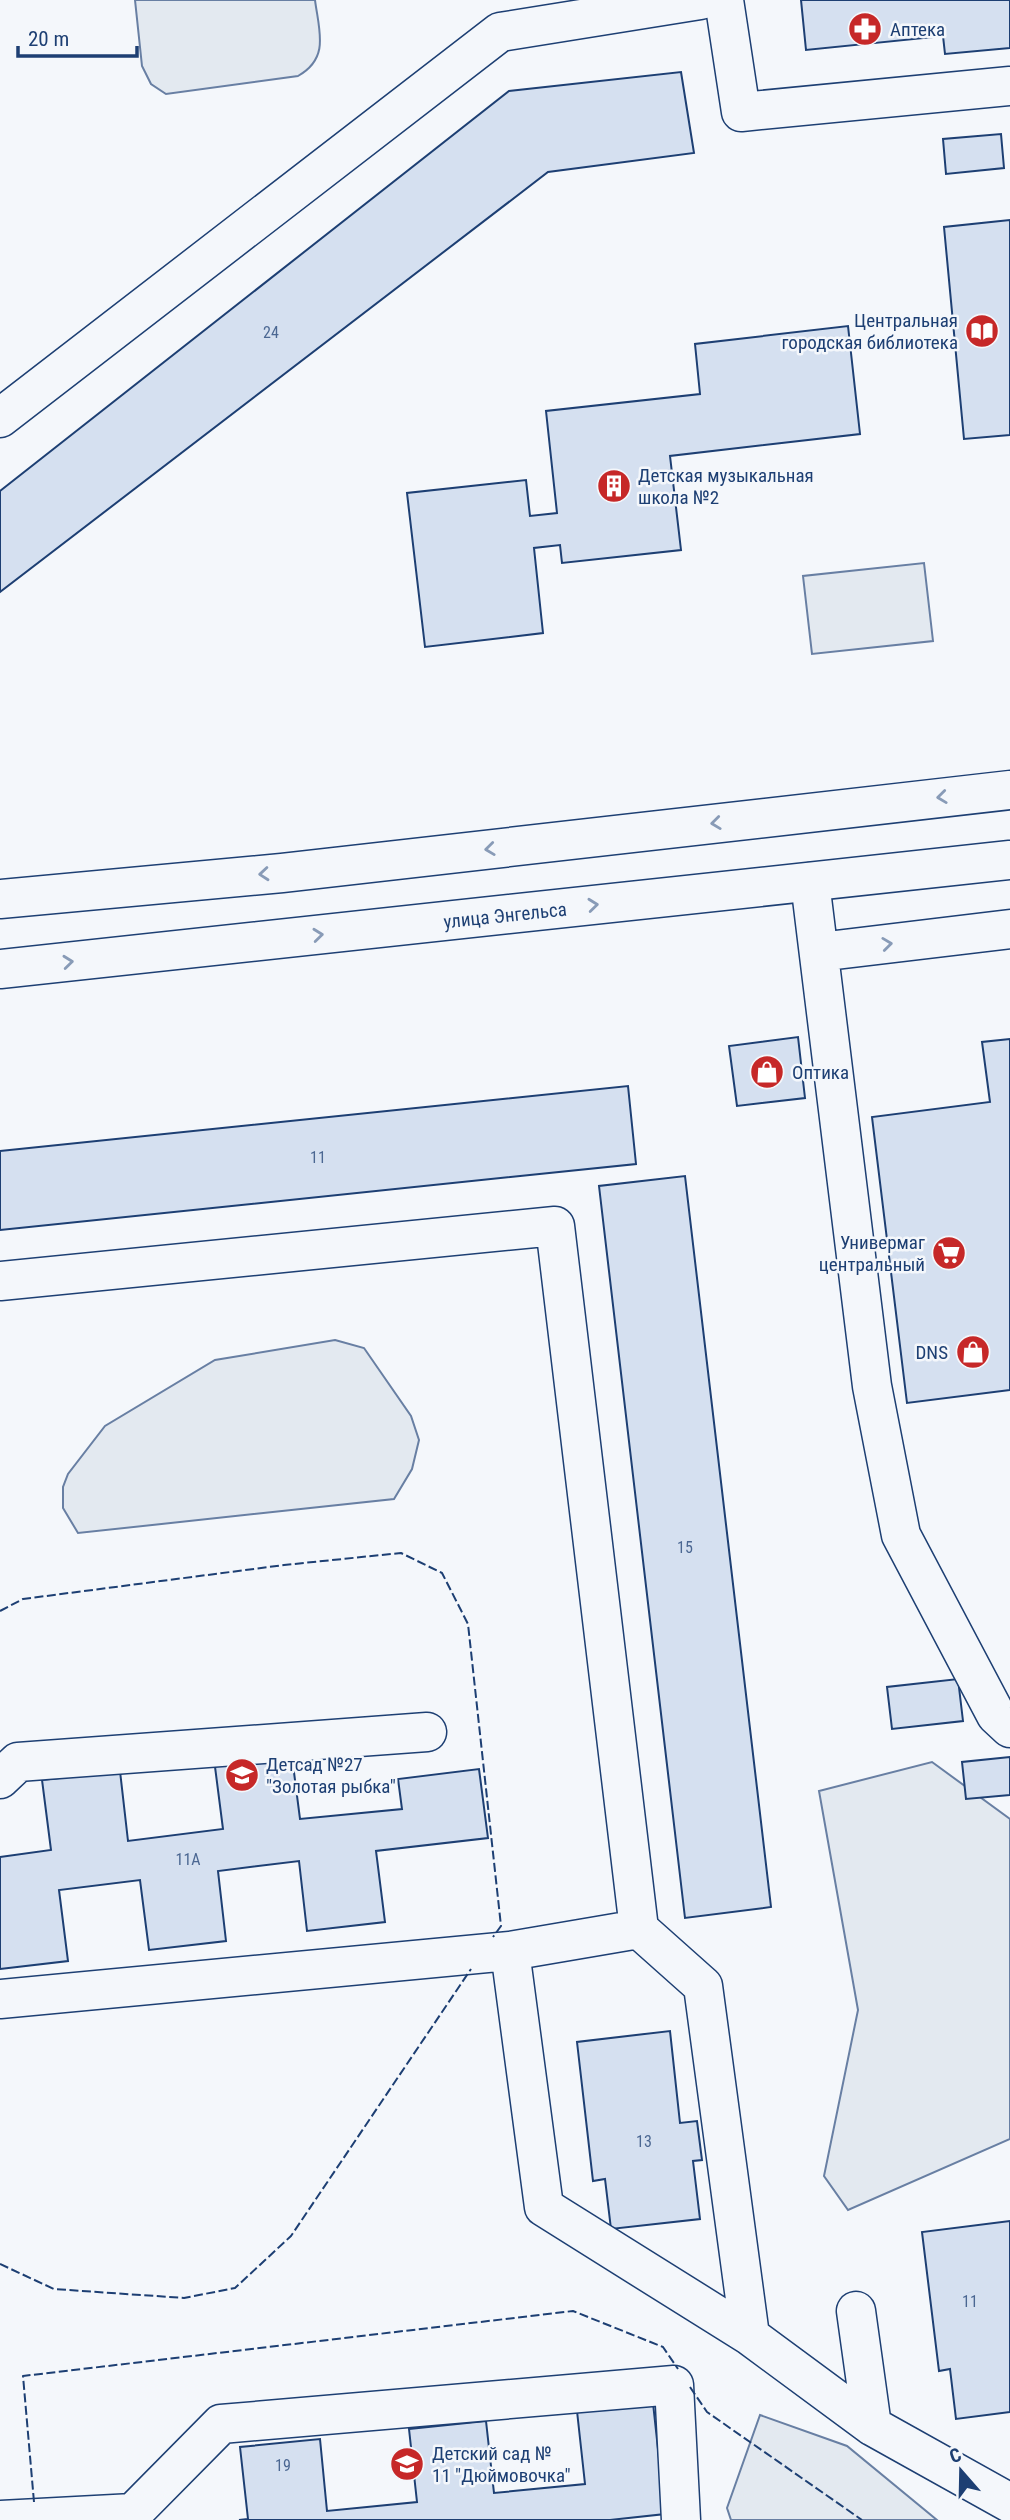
<svg xmlns="http://www.w3.org/2000/svg" width="1010" height="2520" font-family="'Roboto Condensed',sans-serif">
	<style>
		.green { fill: #e3e9f0; stroke: #687fa3; stroke-width: 2 }
		.building { fill: #d5e0f0; stroke: #1d3f73; stroke-width: 2 }
		.lines { fill: none; stroke-linecap: round; stroke-linejoin: round }
		.minor-casing { stroke: #1d3f73; stroke-width: 41 }
		.major-casing { stroke: #1d3f73; stroke-width: 41 }
		.minor { stroke: #f4f7fb; stroke-width: 38 }
		.major { stroke: #f4f7fb; stroke-width: 38 }
		.fence { stroke: #1d3f73; stroke-width: 2; stroke-dasharray: 9 3.5; stroke-linecap: butt }
		.oneway { stroke: #889bb7 }
		.labels { text-anchor: middle; stroke-width: 5; stroke-linejoin: round; paint-order: stroke }
		.number-label { font-size: 16px; fill: #4b6792 }
		.poi-label { font-size: 19px; fill: #1d3f73; stroke: #f4f7fb; text-anchor: start }
		.street-label { font-size: 19px; fill: #1d3f73; stroke: #f4f7fb }
	</style>
	<rect width="100%" height="100%" fill="#f4f7fb"/>
	<path class="green" d="M135,0H315C319,31 330,58 298,76L166,94L151,84L142,66Z
		M924,563L933,641L812,654L803,576Z
		M335,1340L364,1348L411,1416L419,1440L412,1469L394,1499L78,1533L63,1508V1487L68,1474L105,1426L215,1360Z
		M932,1762L1010,1819V2139L848,2210L824,2176L858,2010L819,1791Z
		M760,2415L847,2446L937,2520H731L727,2508Z"/>
	<path class="building" d="M801,0H1010V48L945,54L943,36L806,50Z
		M681,72L694,153L548,172L0,592V491L509,91Z
		M1001,134L1004,168L946,174L943,139Z
		M1010,220V435L964,439L944,227Z
		M848,326L860,434L670,456L681,550L562,563L560,545L534,548L543,633L425,647L407,493L526,480L530,516L557,513L546,411L700,394L695,344Z
		M798,1037L805,1098L737,1106L729,1046Z
		M1010,1039V1390L907,1403L872,1117L990,1102L982,1042Z
		M628,1086L636,1164L0,1230V1151Z
		M685,1176L771,1907L685,1918L599,1186Z
		M958,1679L963,1721L892,1729L887,1687Z
		M291,1749L300,1819L402,1809L398,1779L479,1769L488,1838L376,1851L385,1922L307,1931L299,1861L218,1871L226,1941L149,1950L140,1880L59,1890L68,1961L0,1969V1857L51,1850L42,1780L120,1771L128,1841L223,1829L214,1759Z
		M1010,1757V1795L966,1799L962,1762Z
		M670,2031L680,2123L697,2121L702,2160L693,2161L700,2219L611,2229L605,2179L593,2181L577,2042Z
		M1010,2221V2412L956,2419L950,2369L939,2371L922,2232Z
		M653,2403L665,2514L610,2520H239L248,2519L240,2447L320,2439L327,2511L417,2502L409,2429L486,2421L494,2493L585,2484L577,2411Z"/>
	<g class="lines">
		<g class="minor-casing">
			<path id="minor" d="M724,0L741,112L1010,86
				M0,418L500,32L700,0
				M810,882L872,1386L901,1535L996,1715L1010,1728
				M819,952L1010,929
				M0,1281L555,1226L639,1929L510,1951L544,2207L750,2336L872,2426L1010,2503
				M0,1779L18,1762L427,1732
				M639,1929L703,1986L750,2336
				M0,1999L510,1951
				M856,2311L872,2426
				M0,2520L133,2513L221,2424L674,2385L681,2520"/>
		</g>
		<g class="major-casing">
			<path id="major" d="M0,899L282,873L1010,790
				M0,969L1010,860"/>
		</g>
		<use href="#minor" class="minor"/>
		<use href="#major" class="major"/>
		<path class="fence" d="M0,1611L23,1599L284,1565L401,1553L442,1573L468,1624L501,1926L493,1937
			M0,2264L54,2289L184,2298L235,2288L291,2236L471,1969
			M690,2387L707,2412L862,2520
			M34,2502L23,2376L573,2311L663,2347L678,2369"/>
	</g>
	<defs><path id="oneway-chevron" d="M-2-3.5L2.5 0L-2 3.5" fill="none" stroke-width="1.6" stroke-linecap="round" stroke-linejoin="round" transform="scale(1.75)"/></defs>
	<g class="oneway">
		<use href="#oneway-chevron" transform="translate(942 797) rotate(173)"/>
		<use href="#oneway-chevron" transform="translate(716 823) rotate(173)"/>
		<use href="#oneway-chevron" transform="translate(490 849) rotate(173)"/>
		<use href="#oneway-chevron" transform="translate(264 874) rotate(175)"/>
		<use href="#oneway-chevron" transform="translate(593 905) rotate(-6)"/>
		<use href="#oneway-chevron" transform="translate(318 935) rotate(-6)"/>
		<use href="#oneway-chevron" transform="translate(887 944) rotate(-7)"/>
		<use href="#oneway-chevron" transform="translate(68 962) rotate(-6)"/>
	</g>
	<defs>
		<g id="pharmacy-disc" transform="scale(1.75)"><circle r="9.5" fill="#c62828" stroke="#f4f7fb"/><path d="M-2-6h4v4h4v4h-4v4h-4v-4h-4v-4h4Z" fill="#fff"/></g>
		<g id="library-disc" transform="scale(1.75)"><circle r="9.5" fill="#c62828" stroke="#f4f7fb"/><path d="M-6-4Q-3-5.5-.7-3.5V5Q-3 3-6 4ZM6-4Q3-5.5 .7-3.5V5Q3 3 6 4Z" fill="#fff"/></g>
		<g id="building-disc" transform="scale(1.75)"><circle r="9.5" fill="#c62828" stroke="#f4f7fb"/><path d="M-4-6H4V6H1V3H-1V6H-4ZM-2.5-4.3h1.7v1.8h-1.7ZM.8-4.3h1.7v1.8H.8ZM-2.5-1h1.7V.8h-1.7ZM.8-1h1.7V.8H.8Z" fill="#fff"/></g>
		<g id="shop-disc" transform="scale(1.75)"><circle r="9.5" fill="#c62828" stroke="#f4f7fb"/><path d="M-5-2.5h2.3a2.7 3.5 0 0 1 5.4 0H5L5.5 6h-11ZM-1.5-2.5h3a1.5 2.3 0 0 0-3 0Z" fill="#fff"/></g>
		<g id="supermarket-disc" transform="scale(1.75)"><circle r="9.5" fill="#c62828" stroke="#f4f7fb"/><path d="M-6-5.5h2.5l.6 2H6L4.5 2H-2.5L-4.4-4H-6ZM-1.5 3.2a1.3 1.3 0 1 0 .1 0ZM3 3.2a1.3 1.3 0 1 0 .1 0Z" fill="#fff"/></g>
		<g id="school-disc" transform="scale(1.75)"><circle r="9.5" fill="#c62828" stroke="#f4f7fb"/><path d="M0-5L7-2L0 1L-7-2ZM-4 1L0 2.5L4 1V4Q0 6-4 4Z" fill="#fff"/></g>
	</defs>
	<g fill-rule="evenodd">
		<use href="#pharmacy-disc" x="865" y="29"/>
		<use href="#library-disc" x="982" y="331"/>
		<use href="#building-disc" x="614" y="486"/>
		<use href="#shop-disc" x="767" y="1072"/>
		<use href="#supermarket-disc" x="949" y="1253"/>
		<use href="#shop-disc" x="973" y="1352"/>
		<use href="#school-disc" x="242" y="1775"/>
		<use href="#school-disc" x="407" y="2464"/>
	</g>
	<g class="labels">
		<g class="number-label">
			<text x="271" y="338">24</text>
			<text x="318" y="1163">11</text>
			<text x="685" y="1553">15</text>
			<text x="188" y="1865">11А</text>
			<text x="644" y="2147">13</text>
			<text x="970" y="2307">11</text>
			<text x="283" y="2471">19</text>
		</g>
		<g class="poi-label">
			<text x="890" y="36">Аптека</text>
			<text x="958" y="327" text-anchor="end">Центральная<tspan x="958" dy="22">городская библиотека</tspan></text>
			<text x="638" y="482">Детская музыкальная<tspan x="638" dy="22">школа №2</tspan></text>
			<text x="792" y="1079">Оптика</text>
			<text x="925" y="1249" text-anchor="end">Универмаг<tspan x="925" dy="22">центральный</tspan></text>
			<text x="948" y="1359" text-anchor="end">DNS</text>
			<text x="266" y="1771">Детсад №27<tspan x="266" dy="22">"Золотая рыбка"</tspan></text>
			<text x="432" y="2460">Детский сад №<tspan x="432" dy="22">11 "Дюймовочка"</tspan></text>
		</g>
		<g class="street-label">
			<text transform="translate(505 915) rotate(-6)" y="7">улица Энгельса</text>
		</g>
	</g>
	<g transform="translate(961 2471) rotate(340)" stroke="#f4f7fb" stroke-width="5" paint-order="stroke">
	<path d="M0-5L12 26L0 18L-12 26Z" fill="#1d3f73"/>
	<text y="-10" font-size="19" font-weight="bold" text-anchor="middle" fill="#1d3f73">С</text>
	</g>
	<path d="M18 46v10h119v-10" fill="none" stroke="#1d3f73" stroke-width="3.5"/>
	<text x="28" y="46" font-size="21" fill="#1d3f73" stroke="#f4f7fb" stroke-width="5" paint-order="stroke">20 m</text>
</svg>
